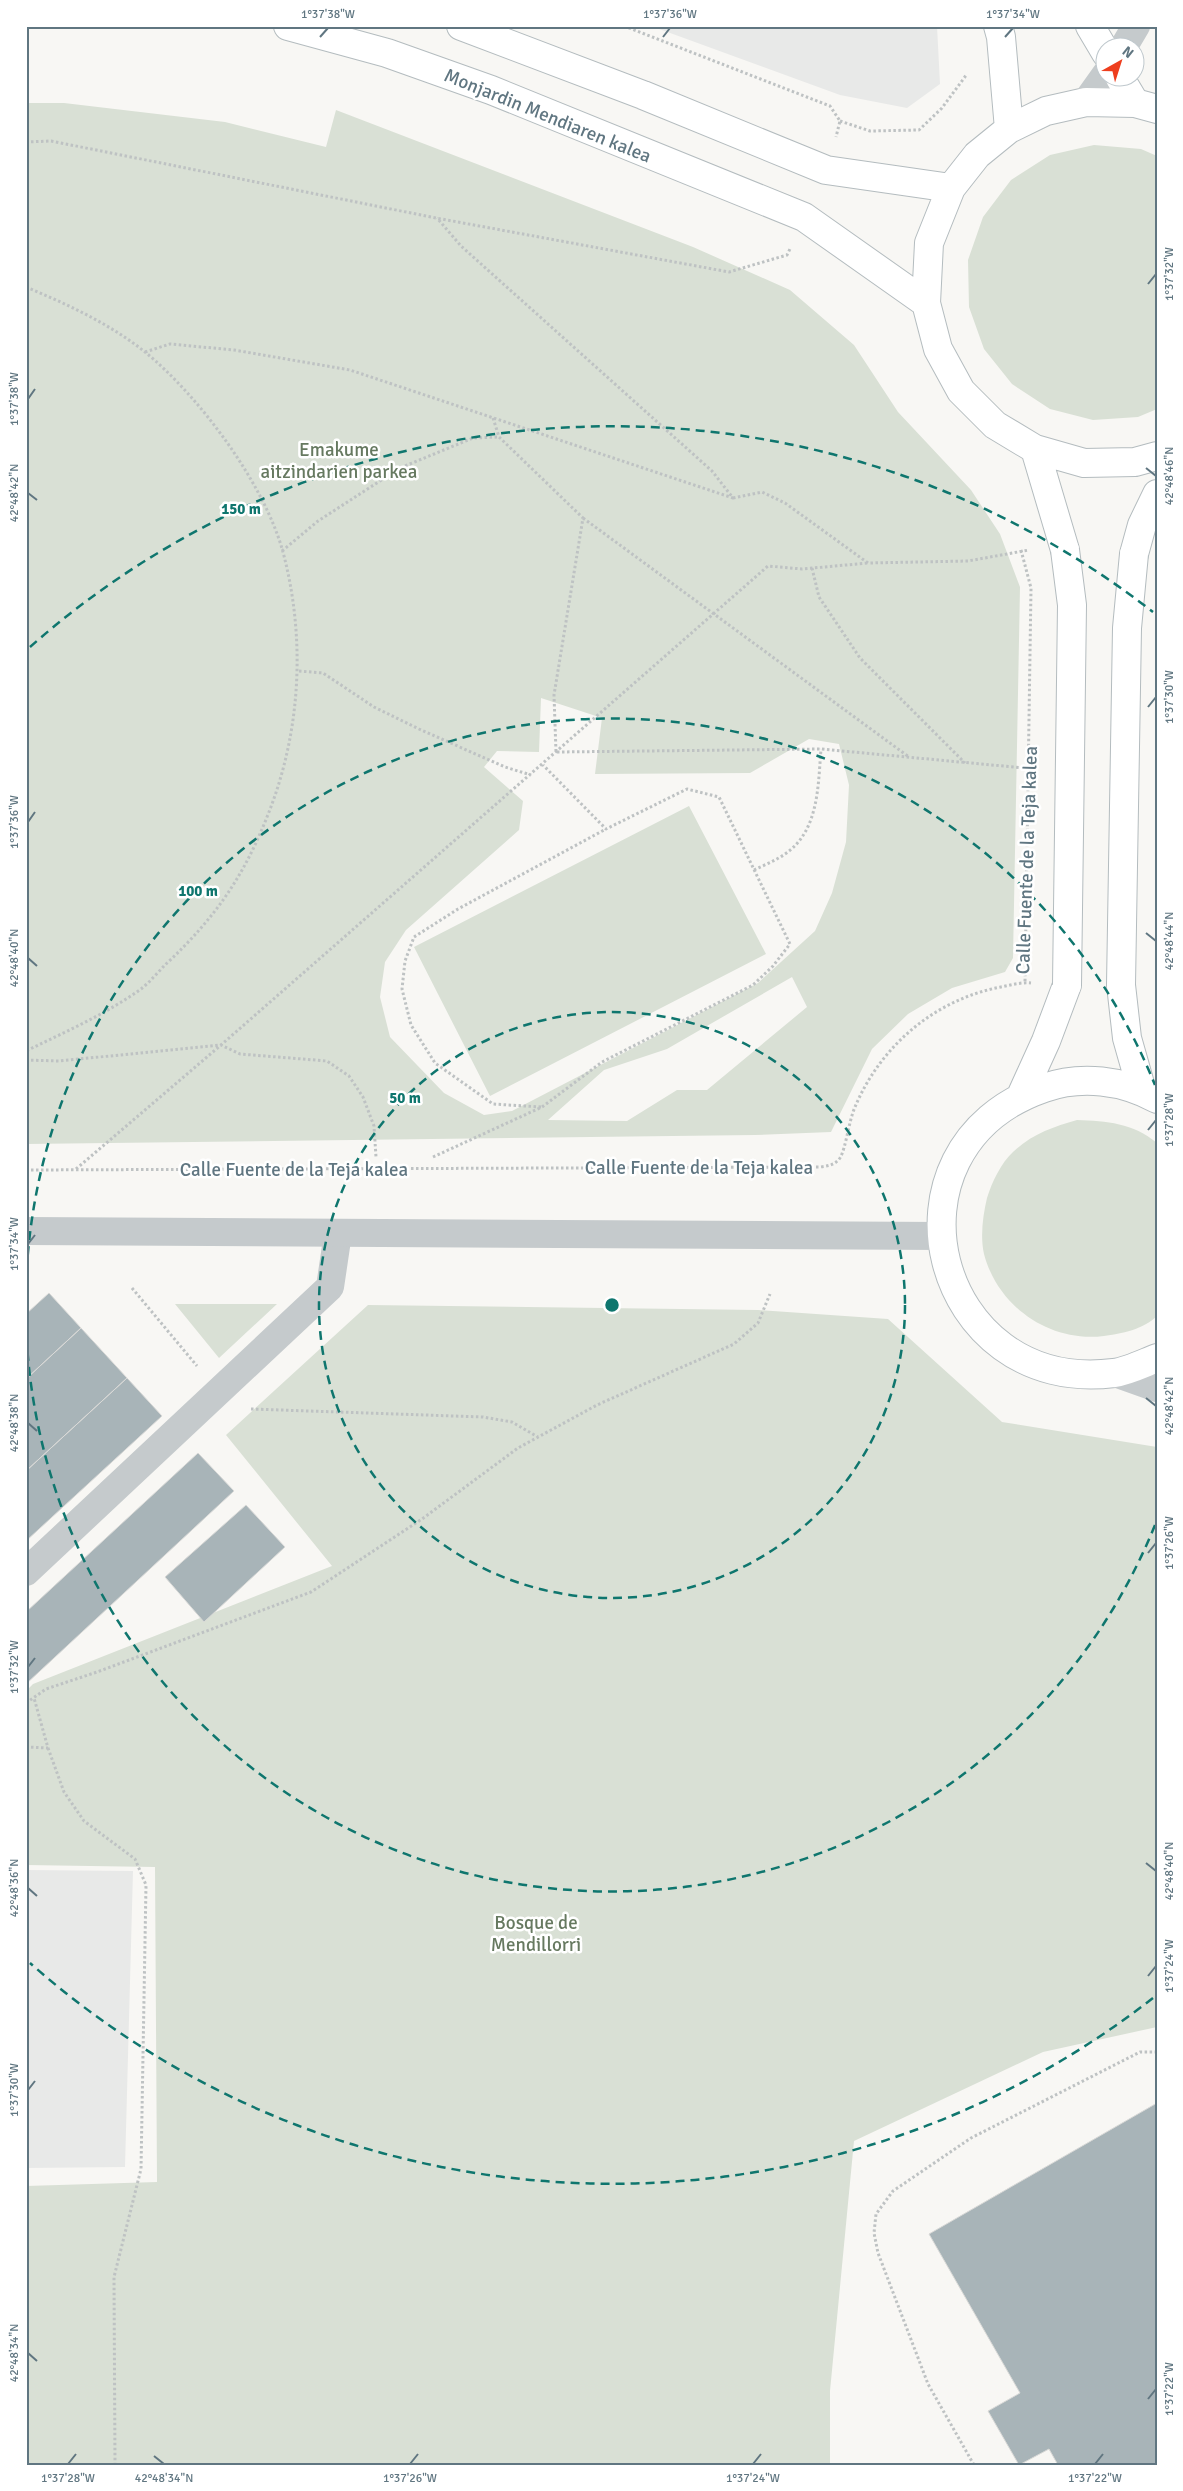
<svg xmlns="http://www.w3.org/2000/svg" width="1183" height="2491" font-family="Signika,sans-serif">
	<style>
		.built { fill: #e8e9e8 }
		.green { fill: #d9e0d5; fill-rule: evenodd }
		.building { fill: #a8b4b8; stroke: #d9d9d7 }
		.lines { fill: none; stroke-linecap: round; stroke-linejoin: round }
		.secondary-casing { stroke: #b4bcbf; stroke-width: 30 }
		.path { stroke: #bec2c3; stroke-width: 3; stroke-dasharray: 2.5 2.5; stroke-linecap: butt }
		.minor { stroke: #c5cacc; stroke-width: 28 }
		.tertiary { stroke: #c5cacc; stroke-width: 28 }
		.secondary { stroke: #fff; stroke-width: 28 }
		.secondary-bridge-casing { stroke: #b4bcbf; stroke-width: 30; stroke-linecap: butt }
		.path-bridge { stroke: #bec2c3; stroke-width: 3; stroke-dasharray: 2.5 2.5; stroke-linecap: butt }
		.secondary-bridge { stroke: #fff; stroke-width: 28 }
		.ticks { fill: none; stroke: #607681; stroke-width: 2 }
		.ring { fill: none; stroke: #0f766e; stroke-width: 2.5; stroke-dasharray: 9 6 }
		.labels { text-anchor: middle; stroke-width: 5; stroke-linejoin: round; paint-order: stroke }
		.street-label { font-size: 19px; fill: #607681; stroke: #fff }
		.park-label { font-size: 19px; fill: #667960; stroke: #fff }
		.centre { fill: #0f766e; stroke: #fff; stroke-width: 2.5 }
		.ring-label { font-size: 15px; text-anchor: middle; font-weight: bold; fill: #0f766e; stroke: #fff; stroke-width: 5; stroke-linejoin: round; paint-order: stroke }
		.neatline { fill: none; stroke: #607681; stroke-width: 2 }
		.ticks-label { font-size: 12px; text-anchor: middle; fill: #607681 }
	</style>
	<rect width="100%" height="100%" fill="#f8f7f4"/>
	<path class="built" d="M651,26H937L940,84L907,108L840,95Z
		M26,1870L133,1871L125,2167L26,2168Z"/>
	<path class="green" d="M26,103H64L225,122L326,147L336,110L693,247L790,290L854,345L898,412L971,490L1000,534L1020,587L1013,958L1005,972L952,988L908,1014L872,1049L831,1132L755,1135L26,1144ZM541,698L602,718L595,774L750,773L809,739L839,744L849,785L846,842L832,893L815,931L758,983L512,1111L484,1115L444,1093L390,1037L380,997L385,962L406,930L519,830L523,801L484,767L497,751L539,752ZM792,977L807,1007L707,1090H677L627,1121L548,1120L604,1070L667,1049Z
		M1094,145L1141,149L1157,156V409L1138,417L1093,420L1050,409L1012,384L984,349L969,307L968,260L983,217L1011,180L1050,155Z
		M689,806L766,954L490,1096L414,947Z
		M1077,1120C1107,1121 1133,1123 1157,1143V1316C1144,1329 1121,1334 1104,1336C1050,1343 998,1307 984,1254C980,1236 983,1215 987,1198C992,1182 1001,1163 1013,1152C1032,1134 1053,1127 1077,1120Z
		M175,1304H277L219,1358Z
		M368,1305L758,1310L888,1319L1002,1422L1157,1447V2027L1043,2052L854,2141L830,2391V2465H26V2186L157,2182L155,1867L26,1865V1691L33,1684L332,1566L226,1435Z"/>
	<path class="building" d="M49,1293L81,1328L26,1379V1314Z
		M81,1328L127,1378L26,1471V1379Z
		M127,1378L162,1416L26,1541V1471Z
		M198,1453L234,1491L26,1684V1612Z
		M246,1505L285,1547L204,1622L165,1577Z
		M1157,2103V2465H1058L1049,2449L1019,2465L988,2411L1020,2393L929,2234Z"/>
	<g class="lines">
		<g class="secondary-casing">
			<path id="secondary" d="M288,26L387,53L491,90L804,217L926,303
				M461,26L643,95L826,170L951,188
				M998,26L1001,37L1009,129
				M1090,26L1106,53
				M1120,78L1135,103
				M1157,109L1135,103L1086,102L1046,111L1009,129L977,155L951,188L929,243L926,303L938,349L961,391L995,425L1035,449L1084,463L1135,462L1157,456
				M1035,449L1065,550
				M1134,554L1142,525L1157,494
				M1121,985L1127,1038L1142,1091
				M1021,1096L1046,1041L1067,985
				M1157,1099C1123,1080 1081,1075 1044,1088C870,1148 934,1396 1114,1373C1128,1371 1144,1363 1157,1358"/>
		</g>
		<path class="path" d="M624,26L830,106L840,121L836,137
			M840,121L870,131L919,130L942,108L967,74
			M26,142L51,141L436,218L729,272L787,255L790,249
			M26,287C67,304 110,324 145,352C199,396 264,483 283,552C306,639 301,733 267,817C243,878 214,919 166,964C158,972 150,982 141,989C106,1014 65,1032 26,1051
			M145,352L170,344L234,350L350,370L733,498L712,471L461,246L437,218
			M493,418L499,437L583,518L554,695L556,752
			M733,498L762,492L785,503L868,563L968,561L1029,550
			M583,518L909,757
			M282,551L318,521L400,468L473,438L499,437
			M812,568L819,597L860,658L965,763
			M299,671L323,673L374,707L419,729L505,767L531,775
			M557,752L821,749L1035,769
			M754,870C764,865 775,861 785,854C819,831 818,786 821,749
			M26,1060L59,1061L221,1045L240,1054L327,1061L349,1076L363,1097L374,1126L376,1157
			M541,1107L493,1104L435,1063L411,1025L402,989L405,961L414,937L458,909L606,829
			M433,1157L542,1107L602,1062L753,985L773,966L790,944L719,797L687,789L606,829L543,765
			M76,1169L221,1045L768,566L802,569L868,563
			M26,1170L820,1167C828,1166 835,1165 840,1158C846,1148 849,1120 855,1107C881,1045 936,999 1001,987C1011,985 1021,982 1031,983
			M132,1288L197,1366
			M251,1409L483,1417L512,1422L538,1437
			M26,1703L46,1689L97,1672L311,1592L422,1519L518,1448L597,1405L734,1344L758,1323L770,1294
			M26,1747L48,1748L34,1698
			M48,1748L64,1792L84,1821L135,1859L146,1885L141,2169L114,2277L115,2465
			M974,2465L928,2384L878,2253L874,2233L876,2214L893,2191L971,2138L1140,2052H1157"/>
		<path class="minor" d="M1123,48L1136,26
			M1086,102L1106,74
			M26,1572L330,1287L338,1233"/>
		<path class="tertiary" d="M26,1231L941,1236
			M1115,1373L1157,1388"/>
		<use href="#secondary" class="secondary"/>
		<g class="secondary-bridge-casing">
			<path id="secondary-bridge" d="M1065,550L1072,605L1067,985
				M1121,985L1127,628L1134,554"/>
		</g>
		<path class="path-bridge" d="M1021,550L1031,588L1025,982"/>
		<use href="#secondary-bridge" class="secondary-bridge"/>
	</g>
	<path class="ticks" d="M320,37L328,28M663,37L670,28M1005,37L1013,28M1148,284L1156,274M28,399L35,389M1146,468L1156,476M28,493L37,500M1148,707L1156,697M28,822L35,812M1146,933L1156,941M28,958L37,966M1148,1130L1156,1120M28,1244L35,1235M1146,1398L1156,1406M28,1423L37,1431M1148,1553L1156,1543M28,1667L35,1658M1146,1863L1156,1871M28,1888L37,1896M1148,1976L1156,1966M28,2090L35,2081M28,2353L37,2361M1148,2399L1156,2389M154,2456L164,2464M68,2464L76,2454M410,2464L418,2454M753,2464L761,2454M1095,2464L1103,2454"/>
	<g class="ring">
		<circle cx="612" cy="1305" r="293"/>
		<path d="M1155 1525A586 586 0 0 1 26 1325M26 1285A586 586 0 0 1 1155 1085"/>
		<path d="M1153 1998A879 879 0 0 1 30 1963M30 647A879 879 0 0 1 1153 612"/>
	</g>
	<g class="labels">
		<g class="street-label">
			<text transform="translate(548 115) rotate(22)" y="7">Monjardin Mendiaren kalea</text>
			<text transform="translate(1026 860) rotate(-88)" y="7">Calle Fuente de la Teja kalea</text>
			<text x="699" y="1174">Calle Fuente de la Teja kalea</text>
			<text x="294" y="1176">Calle Fuente de la Teja kalea</text>
		</g>
		<g class="park-label">
			<text x="339" y="456">Emakume<tspan x="339" dy="22">aitzindarien parkea</tspan></text>
			<text x="536" y="1929">Bosque de<tspan x="536" dy="22">Mendillorri</tspan></text>
		</g>
	</g>
	<circle cx="612" cy="1305" r="8" class="centre"/>
	<g class="ring-label">
		<text x="241" y="514">150 m</text>
		<text x="198" y="896">100 m</text>
		<text x="405" y="1103">50 m</text>
	</g>
	<rect width="1183" height="2491" fill="none" stroke="#ffffff" stroke-width="55"/>
	<g transform="translate(1120 62) rotate(39)"><circle r="24" fill="#ffffff" stroke="#bfc8cd"/>
	<path d="M0-4L9 19L0 12L-9 19Z" fill="#ee3e1e"/>
	<text y="-8" font-size="14" font-weight="bold" text-anchor="middle" fill="#607681">N</text>
	</g>
	<rect x="28" y="28" width="1128" height="2436" class="neatline"/>
	<g class="ticks-label">
		<text x="328" y="18">1°37'38"W</text>
		<text x="670" y="18">1°37'36"W</text>
		<text x="1013" y="18">1°37'34"W</text>
		<text transform="translate(1169 274) rotate(-90)" y="4">1°37'32"W</text>
		<text transform="translate(14 399) rotate(-90)" y="4">1°37'38"W</text>
		<text transform="translate(1169 476) rotate(-90)" y="4">42°48'46"N</text>
		<text transform="translate(14 493) rotate(-90)" y="4">42°48'42"N</text>
		<text transform="translate(1169 697) rotate(-90)" y="4">1°37'30"W</text>
		<text transform="translate(14 822) rotate(-90)" y="4">1°37'36"W</text>
		<text transform="translate(1169 941) rotate(-90)" y="4">42°48'44"N</text>
		<text transform="translate(14 958) rotate(-90)" y="4">42°48'40"N</text>
		<text transform="translate(1169 1120) rotate(-90)" y="4">1°37'28"W</text>
		<text transform="translate(14 1244) rotate(-90)" y="4">1°37'34"W</text>
		<text transform="translate(1169 1406) rotate(-90)" y="4">42°48'42"N</text>
		<text transform="translate(14 1423) rotate(-90)" y="4">42°48'38"N</text>
		<text transform="translate(1169 1543) rotate(-90)" y="4">1°37'26"W</text>
		<text transform="translate(14 1667) rotate(-90)" y="4">1°37'32"W</text>
		<text transform="translate(1169 1871) rotate(-90)" y="4">42°48'40"N</text>
		<text transform="translate(14 1888) rotate(-90)" y="4">42°48'36"N</text>
		<text transform="translate(1169 1966) rotate(-90)" y="4">1°37'24"W</text>
		<text transform="translate(14 2090) rotate(-90)" y="4">1°37'30"W</text>
		<text transform="translate(14 2353) rotate(-90)" y="4">42°48'34"N</text>
		<text transform="translate(1169 2389) rotate(-90)" y="4">1°37'22"W</text>
		<text x="68" y="2482">1°37'28"W</text>
		<text x="164" y="2482">42°48'34"N</text>
		<text x="410" y="2482">1°37'26"W</text>
		<text x="753" y="2482">1°37'24"W</text>
		<text x="1095" y="2482">1°37'22"W</text>
	</g>
</svg>
